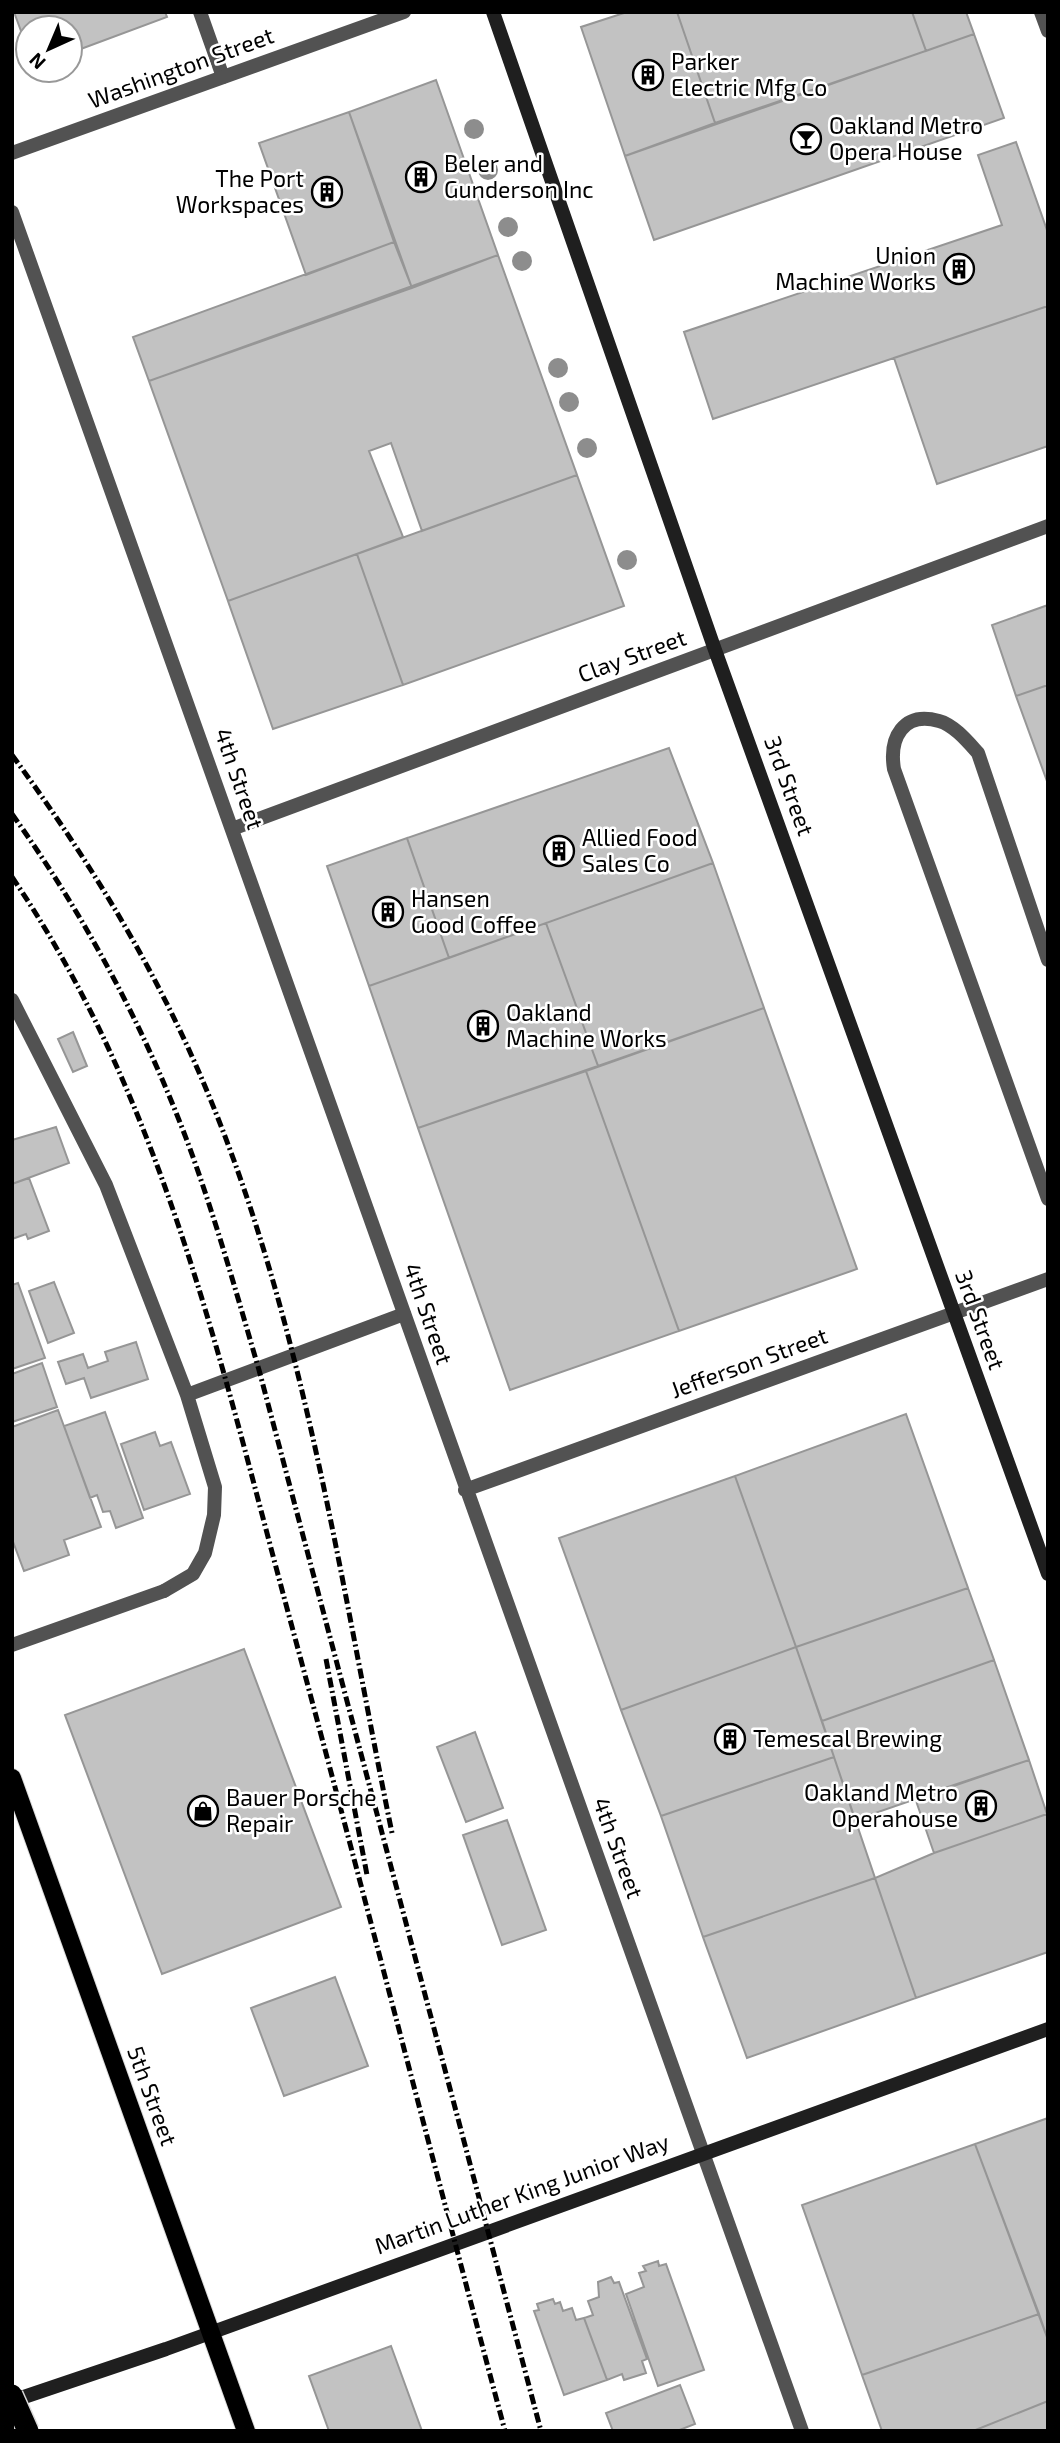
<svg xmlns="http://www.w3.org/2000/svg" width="1060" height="2443" font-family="'Exo 2',sans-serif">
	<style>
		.building { fill: #c2c2c2; stroke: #969696; stroke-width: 2 }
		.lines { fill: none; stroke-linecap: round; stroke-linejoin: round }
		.primary-casing { stroke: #dbdbdb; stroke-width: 20 }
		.lane { stroke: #525252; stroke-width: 14 }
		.street { stroke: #525252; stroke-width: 14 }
		.secondary { stroke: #1f1f1f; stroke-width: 14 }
		.primary { stroke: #000; stroke-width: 18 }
		.rail { stroke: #000; stroke-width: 5; stroke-dasharray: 10 3.5 2 3.5; stroke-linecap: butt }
		.highway-bridge-casing { stroke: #dbdbdb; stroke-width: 24; stroke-linecap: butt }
		.highway-bridge { stroke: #000; stroke-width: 21 }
		.tree { fill: #8d8d8d }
		.labels { text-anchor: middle; stroke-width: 5; stroke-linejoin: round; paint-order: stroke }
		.poi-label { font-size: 23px; fill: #000; stroke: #fff; text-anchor: start }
		.street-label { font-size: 23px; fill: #000; stroke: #fff }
	</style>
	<rect width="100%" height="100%" fill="#fff"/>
	<path class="building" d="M14,12H165L167,17L70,53V28H28V50Z
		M627,12H677L715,123L625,156L581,27Z
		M677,12H912L926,51L715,123Z
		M912,12H966L974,34L926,51Z
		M974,34L1004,118L654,240L625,156Z
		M436,80L498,255L412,288L349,112Z
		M349,112L394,242L306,275L259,143Z
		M1016,142L1048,233V306L713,419L684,332L1002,225L978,155Z
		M394,242L412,288L149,381L133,337Z
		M498,255L577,475L422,531L391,443L369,451L403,537L228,601L149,381Z
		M1048,306V446L937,484L894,358Z
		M577,475L624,606L403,685L357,554Z
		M357,554L403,685L273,729L228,601Z
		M1048,605V685L1016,696L992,625Z
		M1048,685V784L1016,696Z
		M669,748L713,863L449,958L407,838Z
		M407,838L449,958L369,986L327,866Z
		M713,863L764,1008L598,1066L546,923Z
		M546,923L598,1066L418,1128L369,986Z
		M764,1008L857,1269L679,1331L586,1071Z
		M73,1032L87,1066L73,1072L58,1039Z
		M586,1071L679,1331L510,1390L418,1128Z
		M56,1127L69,1163L12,1184V1140Z
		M29,1178L49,1231L28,1239L26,1234L12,1239V1184Z
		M54,1282L74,1333L48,1343L29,1291Z
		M18,1283L45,1358L12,1369V1285Z
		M136,1342L148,1379L91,1398L84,1378L66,1384L58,1362L83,1354L88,1368L108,1361L105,1352Z
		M42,1363L57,1407L12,1422V1374Z
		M58,1410L101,1527L64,1540L69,1555L24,1571L12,1539V1427Z
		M105,1412L143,1518L116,1528L110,1511L103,1512L97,1495L90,1498L64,1426Z
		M906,1414L968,1588L796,1647L735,1476Z
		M155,1432L160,1446L171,1442L190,1494L144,1510L121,1444Z
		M735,1476L796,1647L621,1710L559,1538Z
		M968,1588L994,1660L822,1721L796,1647Z
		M796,1647L834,1757L661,1816L621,1710Z
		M244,1649L341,1907L162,1974L65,1715Z
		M994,1660L1029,1760L855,1820L822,1721Z
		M475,1732L503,1808L466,1822L437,1747Z
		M834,1757L875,1878L703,1937L661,1816Z
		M1029,1760L1047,1814L934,1853L915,1798Z
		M1047,1814L1048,1952L916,1998L875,1878L934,1853Z
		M507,1820L546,1930L502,1945L463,1835Z
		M875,1878L916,1998L747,2058L703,1937Z
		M335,1977L368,2066L284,2096L251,2008Z
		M1048,2118V2340L975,2144Z
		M975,2144L1039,2314L862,2375L802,2205Z
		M658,2261L659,2266L666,2264L704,2370L658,2386L626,2294L644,2287L639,2273L646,2271L643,2266Z
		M611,2277L614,2283L619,2282L647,2359L642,2361L646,2373L624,2380L622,2374L607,2380L584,2318L593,2315L588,2301L599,2297L598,2282Z
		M553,2299L555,2304L560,2302L563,2311L572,2308L576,2320L584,2318L607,2380L564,2395L534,2311L539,2310L537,2304Z
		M1039,2314L1048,2340V2401L973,2431H882L862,2375Z
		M391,2346L422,2431H329L309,2376Z
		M680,2385L695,2424L677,2431H613L606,2413Z
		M1048,2401V2431H973Z"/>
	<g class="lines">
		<g class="primary-casing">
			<path id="primary" d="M12,1778L246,2431"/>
		</g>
		<path class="lane" d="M200,12L223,77
			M1048,960L978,753C968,742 954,725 939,721C903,711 889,738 894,769L1048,1199
			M12,1000L106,1185L187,1395L404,1314
			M164,1591L193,1574L205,1553L214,1515L215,1487L187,1395"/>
		<path class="street" d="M1041,12L1048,31
			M12,153L404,12
			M12,212L802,2431
			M232,829L1048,526
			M465,1490L1048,1279
			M12,1645L164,1591"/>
		<path class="secondary" d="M493,12L715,650L1048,1574
			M12,2401L166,2349L1048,2029"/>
		<use href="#primary" class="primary"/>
		<path class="rail" d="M12,755C90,861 159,974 209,1096C306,1331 341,1585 392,1833
			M12,814C85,916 145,1028 189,1146C216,1220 237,1295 259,1370L541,2431
			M12,877C162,1097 220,1360 288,1612C362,1885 432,2158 505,2431
			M326,1659L367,1875"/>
		<g class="highway-bridge-casing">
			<path id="highway-bridge" d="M12,2395L28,2431"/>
		</g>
		<use href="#highway-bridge" class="highway-bridge"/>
	</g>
	<g class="tree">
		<circle cx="474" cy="129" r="10"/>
		<circle cx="488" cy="170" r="10"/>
		<circle cx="508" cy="227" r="10"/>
		<circle cx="522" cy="261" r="10"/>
		<circle cx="558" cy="368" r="10"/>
		<circle cx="569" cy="402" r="10"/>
		<circle cx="587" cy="448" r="10"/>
		<circle cx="627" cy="560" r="10"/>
	</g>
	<defs>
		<g id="building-ring" transform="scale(1.575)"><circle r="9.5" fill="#fff" stroke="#000" stroke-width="1.5"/><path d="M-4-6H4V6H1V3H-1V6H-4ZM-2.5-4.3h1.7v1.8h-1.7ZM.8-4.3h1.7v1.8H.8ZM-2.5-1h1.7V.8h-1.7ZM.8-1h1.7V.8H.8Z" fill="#000"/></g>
		<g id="bar-ring" transform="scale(1.575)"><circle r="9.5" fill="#fff" stroke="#000" stroke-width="1.5"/><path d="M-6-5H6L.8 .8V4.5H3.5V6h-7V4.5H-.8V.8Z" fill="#000"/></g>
		<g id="shop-ring" transform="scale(1.575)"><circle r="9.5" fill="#fff" stroke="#000" stroke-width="1.5"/><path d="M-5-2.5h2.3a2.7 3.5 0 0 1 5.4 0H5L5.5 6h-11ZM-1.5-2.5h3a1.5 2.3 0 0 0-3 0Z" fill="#000"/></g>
	</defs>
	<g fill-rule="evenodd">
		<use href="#building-ring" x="648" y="75"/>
		<use href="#bar-ring" x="806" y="139"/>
		<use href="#building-ring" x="421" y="177"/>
		<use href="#building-ring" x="327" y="192"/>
		<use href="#building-ring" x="959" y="269"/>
		<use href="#building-ring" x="559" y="851"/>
		<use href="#building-ring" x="388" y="912"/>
		<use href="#building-ring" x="483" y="1026"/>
		<use href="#building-ring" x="730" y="1739"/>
		<use href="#building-ring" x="981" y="1806"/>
		<use href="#shop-ring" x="203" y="1811"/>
	</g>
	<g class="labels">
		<g class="poi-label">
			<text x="671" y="70">Parker<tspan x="671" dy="26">Electric Mfg Co</tspan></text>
			<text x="829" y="134">Oakland Metro<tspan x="829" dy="26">Opera House</tspan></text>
			<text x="444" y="172">Beler and<tspan x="444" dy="26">Gunderson Inc</tspan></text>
			<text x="304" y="187" text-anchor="end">The Port<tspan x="304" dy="26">Workspaces</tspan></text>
			<text x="936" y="264" text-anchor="end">Union<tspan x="936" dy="26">Machine Works</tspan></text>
			<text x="582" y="846">Allied Food<tspan x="582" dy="26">Sales Co</tspan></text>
			<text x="411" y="907">Hansen<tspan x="411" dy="26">Good Coffee</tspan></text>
			<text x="506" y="1021">Oakland<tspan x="506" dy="26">Machine Works</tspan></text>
			<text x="753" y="1747">Temescal Brewing</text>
			<text x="958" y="1801" text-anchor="end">Oakland Metro<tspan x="958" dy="26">Operahouse</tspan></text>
			<text x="226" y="1806">Bauer Porsche<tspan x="226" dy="26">Repair</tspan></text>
		</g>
		<g class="street-label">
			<text transform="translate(181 68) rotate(-20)" y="8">Washington Street</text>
			<text transform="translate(632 656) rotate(-20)" y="8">Clay Street</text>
			<text transform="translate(239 779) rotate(71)" y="8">4th Street</text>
			<text transform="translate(789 786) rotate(70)" y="8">3rd Street</text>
			<text transform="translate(428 1314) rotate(71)" y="8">4th Street</text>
			<text transform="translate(980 1320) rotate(70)" y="8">3rd Street</text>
			<text transform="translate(749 1363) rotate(-20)" y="8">Jefferson Street</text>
			<text transform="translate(618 1848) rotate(70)" y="8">4th Street</text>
			<text transform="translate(152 2096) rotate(70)" y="8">5th Street</text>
			<text transform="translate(522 2194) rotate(-20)" y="8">Martin Luther King Junior Way</text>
		</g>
	</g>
	<rect width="1060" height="2443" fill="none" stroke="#000000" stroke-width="28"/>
	<g transform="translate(49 49) rotate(224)"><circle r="33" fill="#ffffff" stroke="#999999" stroke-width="2"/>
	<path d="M0-5L12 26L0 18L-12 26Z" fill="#000000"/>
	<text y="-10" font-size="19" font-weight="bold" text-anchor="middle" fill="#000000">N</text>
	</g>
</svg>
